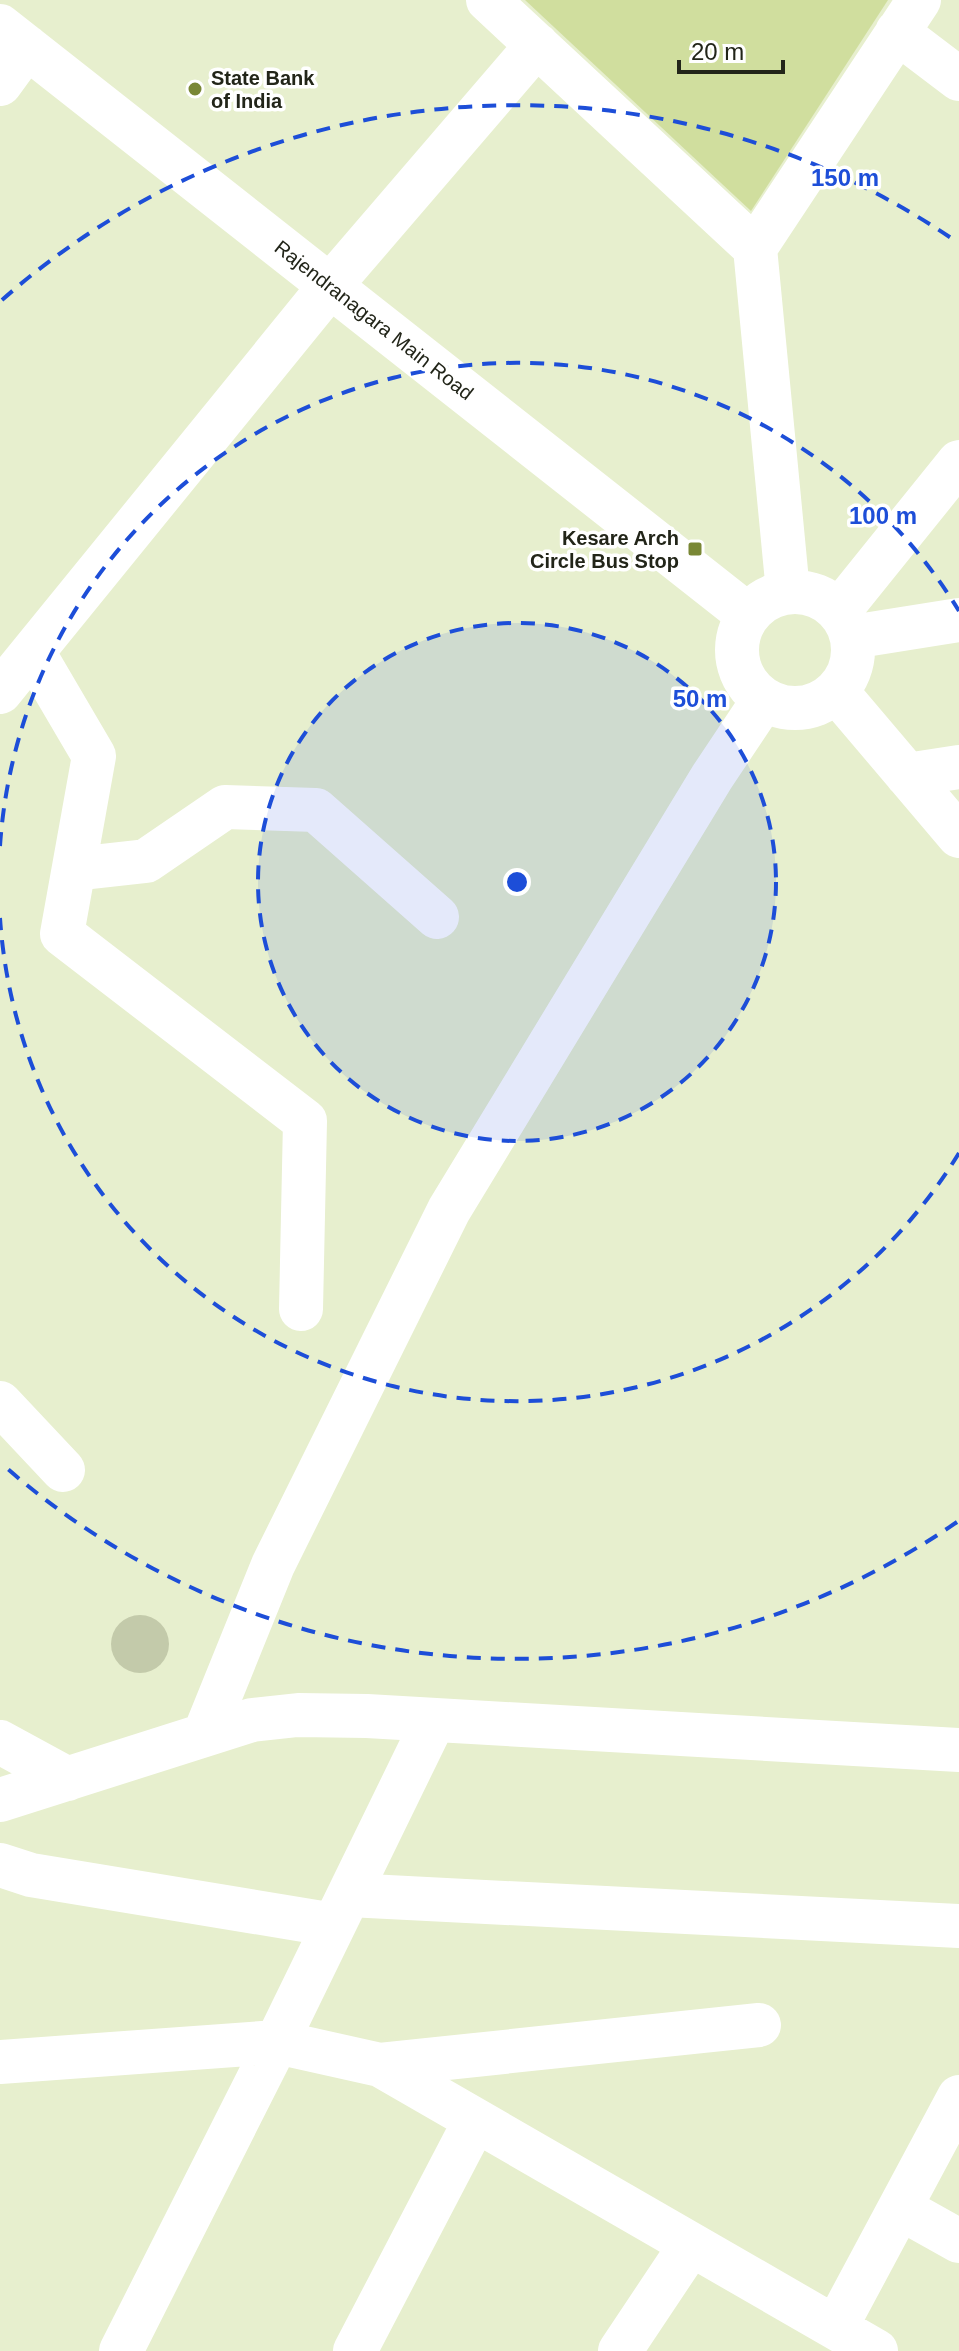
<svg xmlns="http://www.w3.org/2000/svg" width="959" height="2351" font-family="Arial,sans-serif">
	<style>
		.green { fill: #d0de9e }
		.building { fill: #c3caaa }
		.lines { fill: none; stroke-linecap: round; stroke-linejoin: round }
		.minor { stroke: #fff; stroke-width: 44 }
		.ring { fill: none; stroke: #1d4ed8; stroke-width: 4; stroke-dasharray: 14 10 }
		.poi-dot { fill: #798735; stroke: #fff; stroke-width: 3 }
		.labels { text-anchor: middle; stroke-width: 7; stroke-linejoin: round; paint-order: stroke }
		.poi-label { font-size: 20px; font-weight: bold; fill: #222519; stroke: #fff; text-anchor: start }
		.street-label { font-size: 20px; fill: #222519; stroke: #fff }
		.centre { fill: #1d4ed8; stroke: #fff; stroke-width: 4 }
		.ring-label { font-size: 24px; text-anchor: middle; font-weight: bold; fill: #1d4ed8; stroke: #fff; stroke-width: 7; stroke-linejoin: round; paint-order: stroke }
	</style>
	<rect width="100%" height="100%" fill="#e7efce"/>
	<path class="green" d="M525,0H888L751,211Z"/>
	<path class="building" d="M111 1644a29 29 0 1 1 58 0a29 29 0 1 1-58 0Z"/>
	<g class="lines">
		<path class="minor" d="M488,0L755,248
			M0,26L748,615
			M897,32L959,79
			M0,84L27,47
			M737 650a58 58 0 1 1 116 0a58 58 0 1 1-116 0Z
			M788,592L755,248L919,0
			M839,611L959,462
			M852,637L959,620
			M33,652L94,756L62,934L305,1121L301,1309
			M836,691L959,836
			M0,692L330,286L537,45
			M907,775L959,767
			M74,869L146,861L225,807L316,810L437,917
			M0,1403L63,1470
			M205,1733L273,1565L449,1210L712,777L764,699
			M0,1742L68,1779
			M0,1800L252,1720L298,1715L367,1716L959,1750
			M0,1865L31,1875L334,1925
			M349,1895L959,1926
			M0,2062L277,2042L380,2065L876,2351
			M380,2065L759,2025
			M900,2208L959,2241
			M836,2327L959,2097
			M121,2351L277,2042L434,1720
			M355,2351L475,2121
			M620,2351L690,2246"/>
	</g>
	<circle cx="517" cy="882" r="259" fill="#1d4ed8" fill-opacity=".12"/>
	<g class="ring">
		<circle cx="517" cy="882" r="259"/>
		<path d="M959 1153A518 518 0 0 1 0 918M0 846A518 518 0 0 1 959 611"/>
		<path d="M957 1522A777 777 0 0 1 2 1464M2 300A777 777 0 0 1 957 242"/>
	</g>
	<g class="poi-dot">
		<circle cx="195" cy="89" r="8"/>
		<rect x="687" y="541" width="16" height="16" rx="4"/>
	</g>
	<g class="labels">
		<g class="poi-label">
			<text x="211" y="85">State Bank<tspan x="211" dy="23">of India</tspan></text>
			<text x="679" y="545" text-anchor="end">Kesare Arch<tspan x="679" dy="23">Circle Bus Stop</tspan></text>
		</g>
		<g class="street-label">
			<text transform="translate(374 320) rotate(38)" y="7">Rajendranagara Main Road</text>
		</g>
	</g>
	<circle cx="517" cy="882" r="12" class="centre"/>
	<g class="ring-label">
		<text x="845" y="186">150 m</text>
		<text x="883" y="524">100 m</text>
		<text x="700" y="707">50 m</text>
	</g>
	<path d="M679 60v12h104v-12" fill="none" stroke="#222519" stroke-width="4"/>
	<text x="691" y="60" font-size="24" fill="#222519" stroke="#ffffff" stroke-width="6" paint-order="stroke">20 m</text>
</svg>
